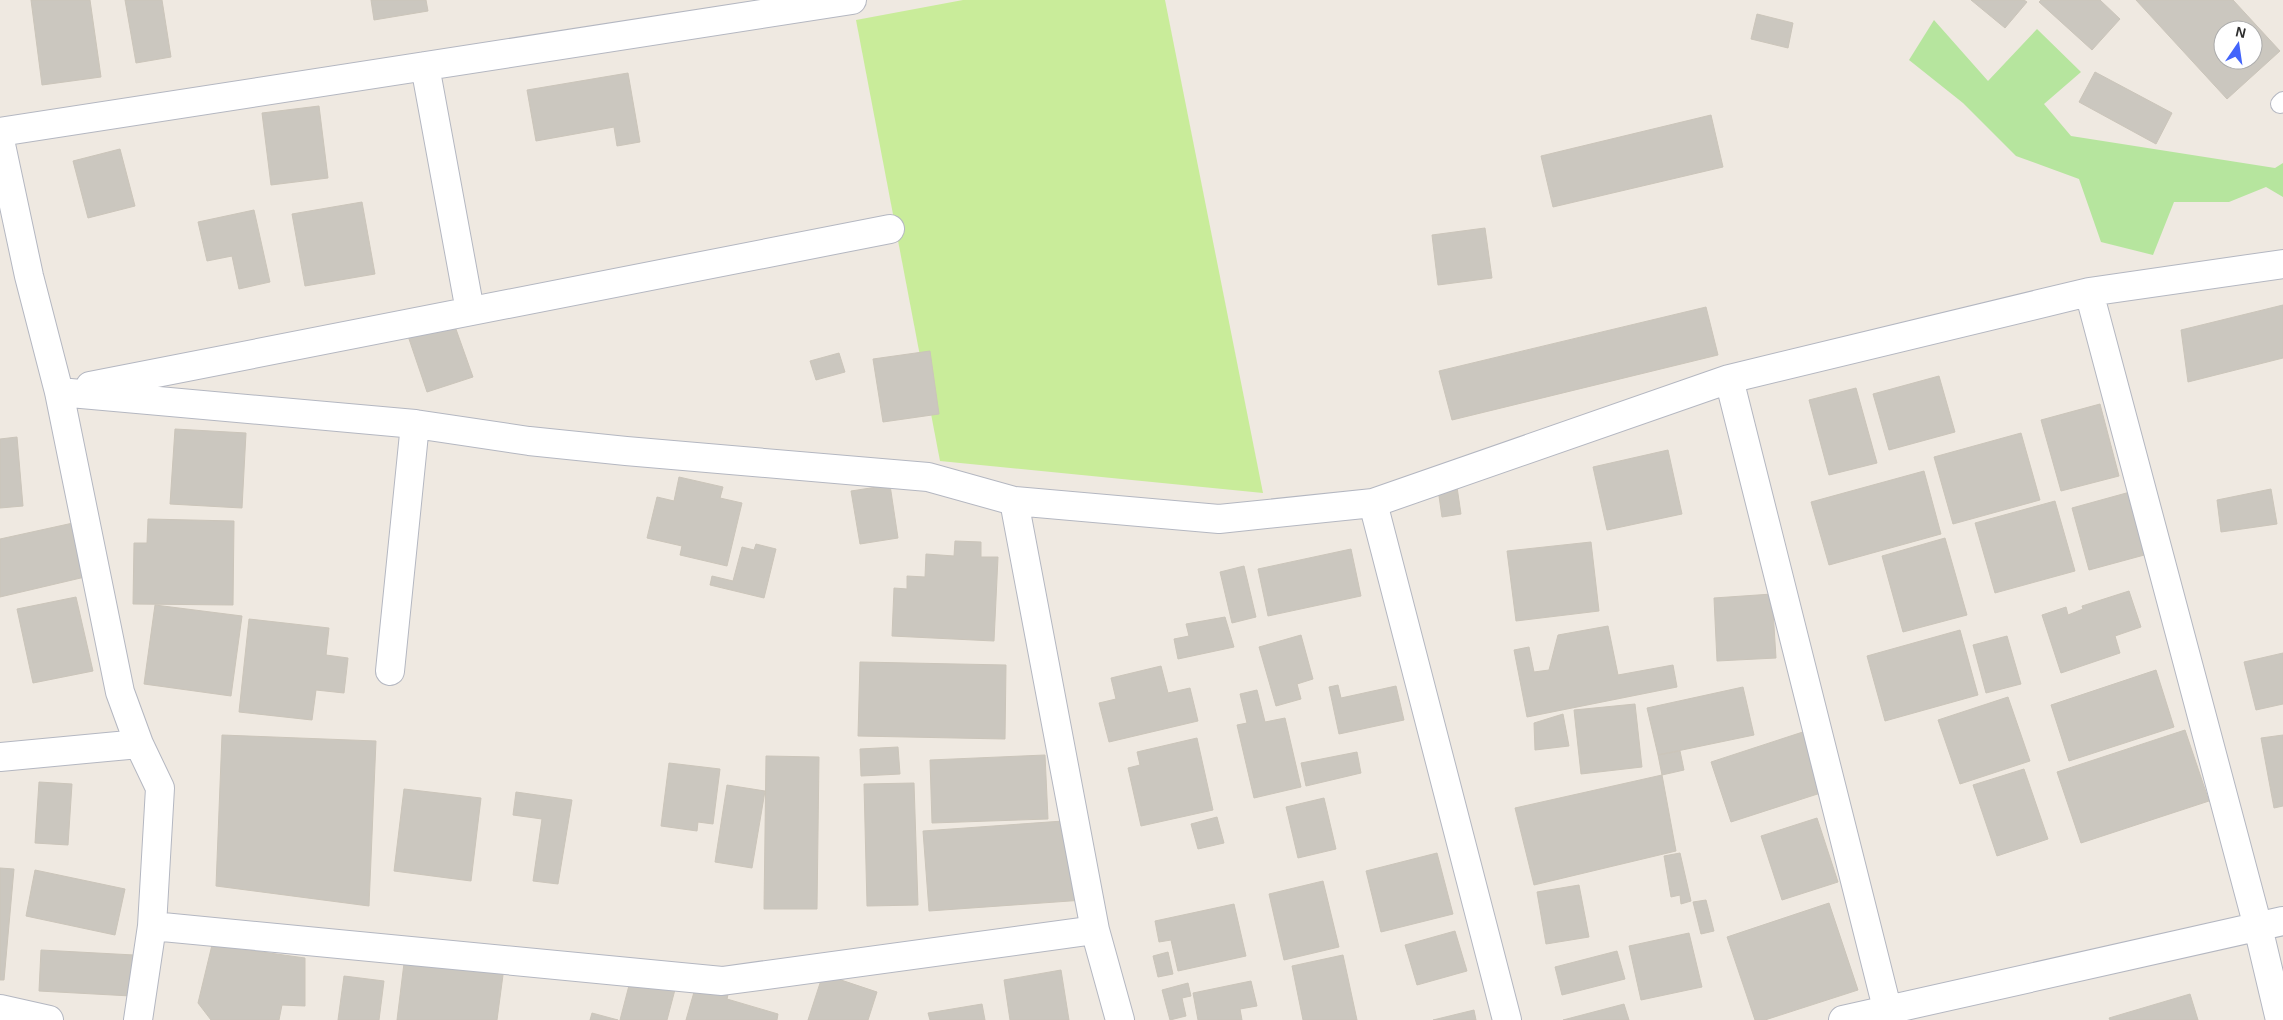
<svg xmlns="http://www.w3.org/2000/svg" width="2283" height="1020" font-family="Helvetica,sans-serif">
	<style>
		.green { fill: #b6e59e }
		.pitch { fill: #c9ec9a }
		.building { fill: #cbc7bf; stroke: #cbc5ba; fill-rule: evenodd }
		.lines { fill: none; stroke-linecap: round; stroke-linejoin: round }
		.service-casing { stroke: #b4b7c1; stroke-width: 20 }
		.minor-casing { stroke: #b4b7c1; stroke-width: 30 }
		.service { stroke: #fff; stroke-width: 18 }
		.minor { stroke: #fff; stroke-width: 28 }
	</style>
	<rect width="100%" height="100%" fill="#efe9e1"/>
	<path class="green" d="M1934,20L1988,81L2037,29L2081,72L2044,104L2071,136L2275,168L2283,163V197L2266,187L2229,202H2174L2153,255L2101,242L2079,179L2016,156L1963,103L1909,60Z"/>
	<path class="pitch" d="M963,0H1165L1263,493L940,461L856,20Z"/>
	<path class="building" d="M31,0H90L101,77L42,85Z
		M125,0H162L171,57L136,63Z
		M371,0H426L428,11L374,20Z
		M1971,0H2024L2027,2L2005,28Z
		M2041,0H2100L2120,19L2092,50L2039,2Z
		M2136,0H2233L2280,51L2227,99ZM2223,30H2253V60H2223Z
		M1757,14L1793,23L1788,48L1751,39Z
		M2095,72L2172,113L2156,144L2079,102Z
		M628,73L640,142L617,146L614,127L536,141L527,90Z
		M319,106L328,178L271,185L262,113Z
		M1711,115L1723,167L1553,207L1541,156Z
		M120,149L135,206L88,218L73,161Z
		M362,202L375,274L305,286L292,214Z
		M254,210L270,282L239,289L232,256L207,261L198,222Z
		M1485,228L1492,278L1438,285L1432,235Z
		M2283,305V358L2188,382L2181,330Z
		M1706,307L1718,355L1452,420L1439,371Z
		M452,318L473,377L427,392L407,333Z
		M930,351L939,414L883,422L873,359Z
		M839,353L845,372L816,380L810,361Z
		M1939,376L1955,432L1889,450L1873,394Z
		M1856,388L1877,463L1829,475L1809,400Z
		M2100,404L2119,476L2061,491L2041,420Z
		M175,429L246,433L242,508L170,504Z
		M2021,433L2040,500L1953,524L1934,457Z
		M17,437L23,506L0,508V439Z
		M1668,450L1682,514L1607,530L1593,467Z
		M1924,471L1941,534L1829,565L1811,502Z
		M679,477L723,487L720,498L742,503L727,566L680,555L682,546L647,538L657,497L674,501Z
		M890,485L898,538L860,544L851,491Z
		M1457,487L1461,514L1442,517L1438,489Z
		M2271,489L2277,524L2221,532L2217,500Z
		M2130,492L2148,554L2089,570L2072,508Z
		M2055,501L2075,571L1995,593L1975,523Z
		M148,519L234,521L233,605L133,604L134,543H147Z
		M73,523L85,577L0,597V539Z
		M1945,538L1967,615L1903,632L1882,556Z
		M955,541L981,542V557H998L994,641L892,636L894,588L907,589V576L925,577L926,554L954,556Z
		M1591,542L1599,611L1516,621L1507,551Z
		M756,544L776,549L764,598L710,585L712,576L733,581L742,547L754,550Z
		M1351,549L1361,596L1268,616L1258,569Z
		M1244,566L1256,617L1232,623L1220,572Z
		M2129,591L2141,627L2115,636L2120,653L2061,673L2042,615L2066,607L2068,615L2083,609L2082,606Z
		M1772,594L1776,658L1717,661L1714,598Z
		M76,597L93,671L33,683L17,609Z
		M155,605L242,616L231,696L144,684Z
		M1225,617L1234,647L1178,659L1174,639L1189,636L1186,624Z
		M249,619L329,628L326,655L348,658L344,693L316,690L312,720L239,712Z
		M1608,626L1618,675L1673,665L1677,687L1527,717L1514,650L1529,647L1534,672L1549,670L1558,635Z
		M1960,630L1978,695L1885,721L1867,656Z
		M1301,635L1313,679L1297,684L1301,699L1276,706L1259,647Z
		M2007,636L2021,684L1986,693L1973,645Z
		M2283,653V704L2256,710L2244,662Z
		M860,662L1006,665L1005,739L858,736Z
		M1161,666L1168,693L1190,688L1198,721L1109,742L1099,703L1116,699L1111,678Z
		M2156,670L2174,727L2069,761L2051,705Z
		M1338,685L1341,698L1396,686L1404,720L1339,734L1329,687Z
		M1743,687L1754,735L1658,755L1647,708Z
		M1257,690L1265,722L1285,718L1301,787L1254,798L1237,725L1247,723L1240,694Z
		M2008,697L2030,761L1960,784L1938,720Z
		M1635,704L1642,767L1581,774L1574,710Z
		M1563,714L1569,746L1535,750L1534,723Z
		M1812,729L1833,789L1731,822L1711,762Z
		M2185,730L2209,801L2081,843L2057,772Z
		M222,735L376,741L369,906L216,886Z
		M2283,735V806L2274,808L2261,738Z
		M1197,738L1213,810L1141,826L1128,768L1140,765L1137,752Z
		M898,747L900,774L861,776L860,749Z
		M1680,751L1684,770L1662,775L1658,755Z
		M1357,752L1361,773L1306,786L1301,763Z
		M1045,755L1048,819L932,823L930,760Z
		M766,756L819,757L817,909H764Z
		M669,763L720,769L713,824L698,822L697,831L661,826Z
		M2024,769L2048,839L1997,856L1973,785Z
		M1662,775L1676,851L1534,885L1515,808Z
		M39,782L72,784L68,845L35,843Z
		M914,783L918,905L867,906L864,784Z
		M727,785L765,791L752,868L715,862Z
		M404,789L481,798L471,881L394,871Z
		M516,792L572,800L558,884L533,881L542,819L513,815Z
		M1324,798L1336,849L1298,858L1286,807Z
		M1217,817L1224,843L1198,849L1191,824Z
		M1817,818L1838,882L1782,900L1761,836Z
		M1077,820L1084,900L929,911L923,831Z
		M1437,853L1453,914L1381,932L1366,871Z
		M1680,853L1691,901L1681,904L1680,895L1671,897L1664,856Z
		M0,868L14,869L4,980H0Z
		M35,870L125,889L115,935L26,916Z
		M1323,881L1339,947L1284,960L1269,894Z
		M1579,885L1589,937L1546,944L1537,892Z
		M1706,900L1714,931L1701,934L1693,902Z
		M1829,903L1858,990L1765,1020H1755L1727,937Z
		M1234,904L1246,956L1178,971L1171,940L1159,942L1155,921Z
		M1455,931L1467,971L1417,985L1405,945Z
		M1689,933L1702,987L1641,1000L1629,946Z
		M212,945L305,958V1006L282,1005L279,1020H211L198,1003Z
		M406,947L505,960L497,1020H397Z
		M41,950L134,955L131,996L39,991Z
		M1617,951L1625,979L1562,995L1555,967Z
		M1168,952L1173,974L1158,977L1153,956Z
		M1343,955L1357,1020H1303L1292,966Z
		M633,970L677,982L667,1020H620Z
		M1061,970L1069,1020H1010L1004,980Z
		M823,974L877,992L868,1020H808Z
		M344,976L384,981L379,1020H338Z
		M698,978L730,986L727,999L778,1014L777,1020H686Z
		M1251,981L1257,1006L1240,1009L1242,1020H1198L1193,993Z
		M1188,983L1191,996L1182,998L1186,1016L1170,1020L1162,990Z
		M2190,994L2198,1020H2110L2109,1018Z
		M982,1004L985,1020H930L928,1013Z
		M1624,1004L1629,1020H1563Z
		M1474,1010L1476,1020H1433Z
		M592,1013L618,1020H590Z"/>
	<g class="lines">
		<g class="service-casing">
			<path id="service" d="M2280,104L2283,101"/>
		</g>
		<g class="minor-casing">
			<path id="minor" d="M425,66L470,311
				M0,132L852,0
				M0,140L29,276L59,392L120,692L139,744
				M2089,292L2258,927L2280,1020
				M1729,379L1890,1020
				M90,386L890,229
				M59,392L415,424L529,441L626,451L928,477L1014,501L1219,519L1373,503L1729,379L2089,292L2283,264
				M1014,501L1095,930L1120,1020
				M1373,503L1507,1020
				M390,671L415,424
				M0,757L139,744L160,788L152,926L138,1020
				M152,926L722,981L1095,930
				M0,1009L49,1020
				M1843,1020L2283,921"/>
		</g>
		<use href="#service" class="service"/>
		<use href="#minor" class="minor"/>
	</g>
	<g transform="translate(2238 45) rotate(13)"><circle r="24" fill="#ffffff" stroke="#ababab"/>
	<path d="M0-4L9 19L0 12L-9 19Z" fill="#4264fb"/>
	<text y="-8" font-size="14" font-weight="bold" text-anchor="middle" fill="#2e2e2e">N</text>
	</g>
</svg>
